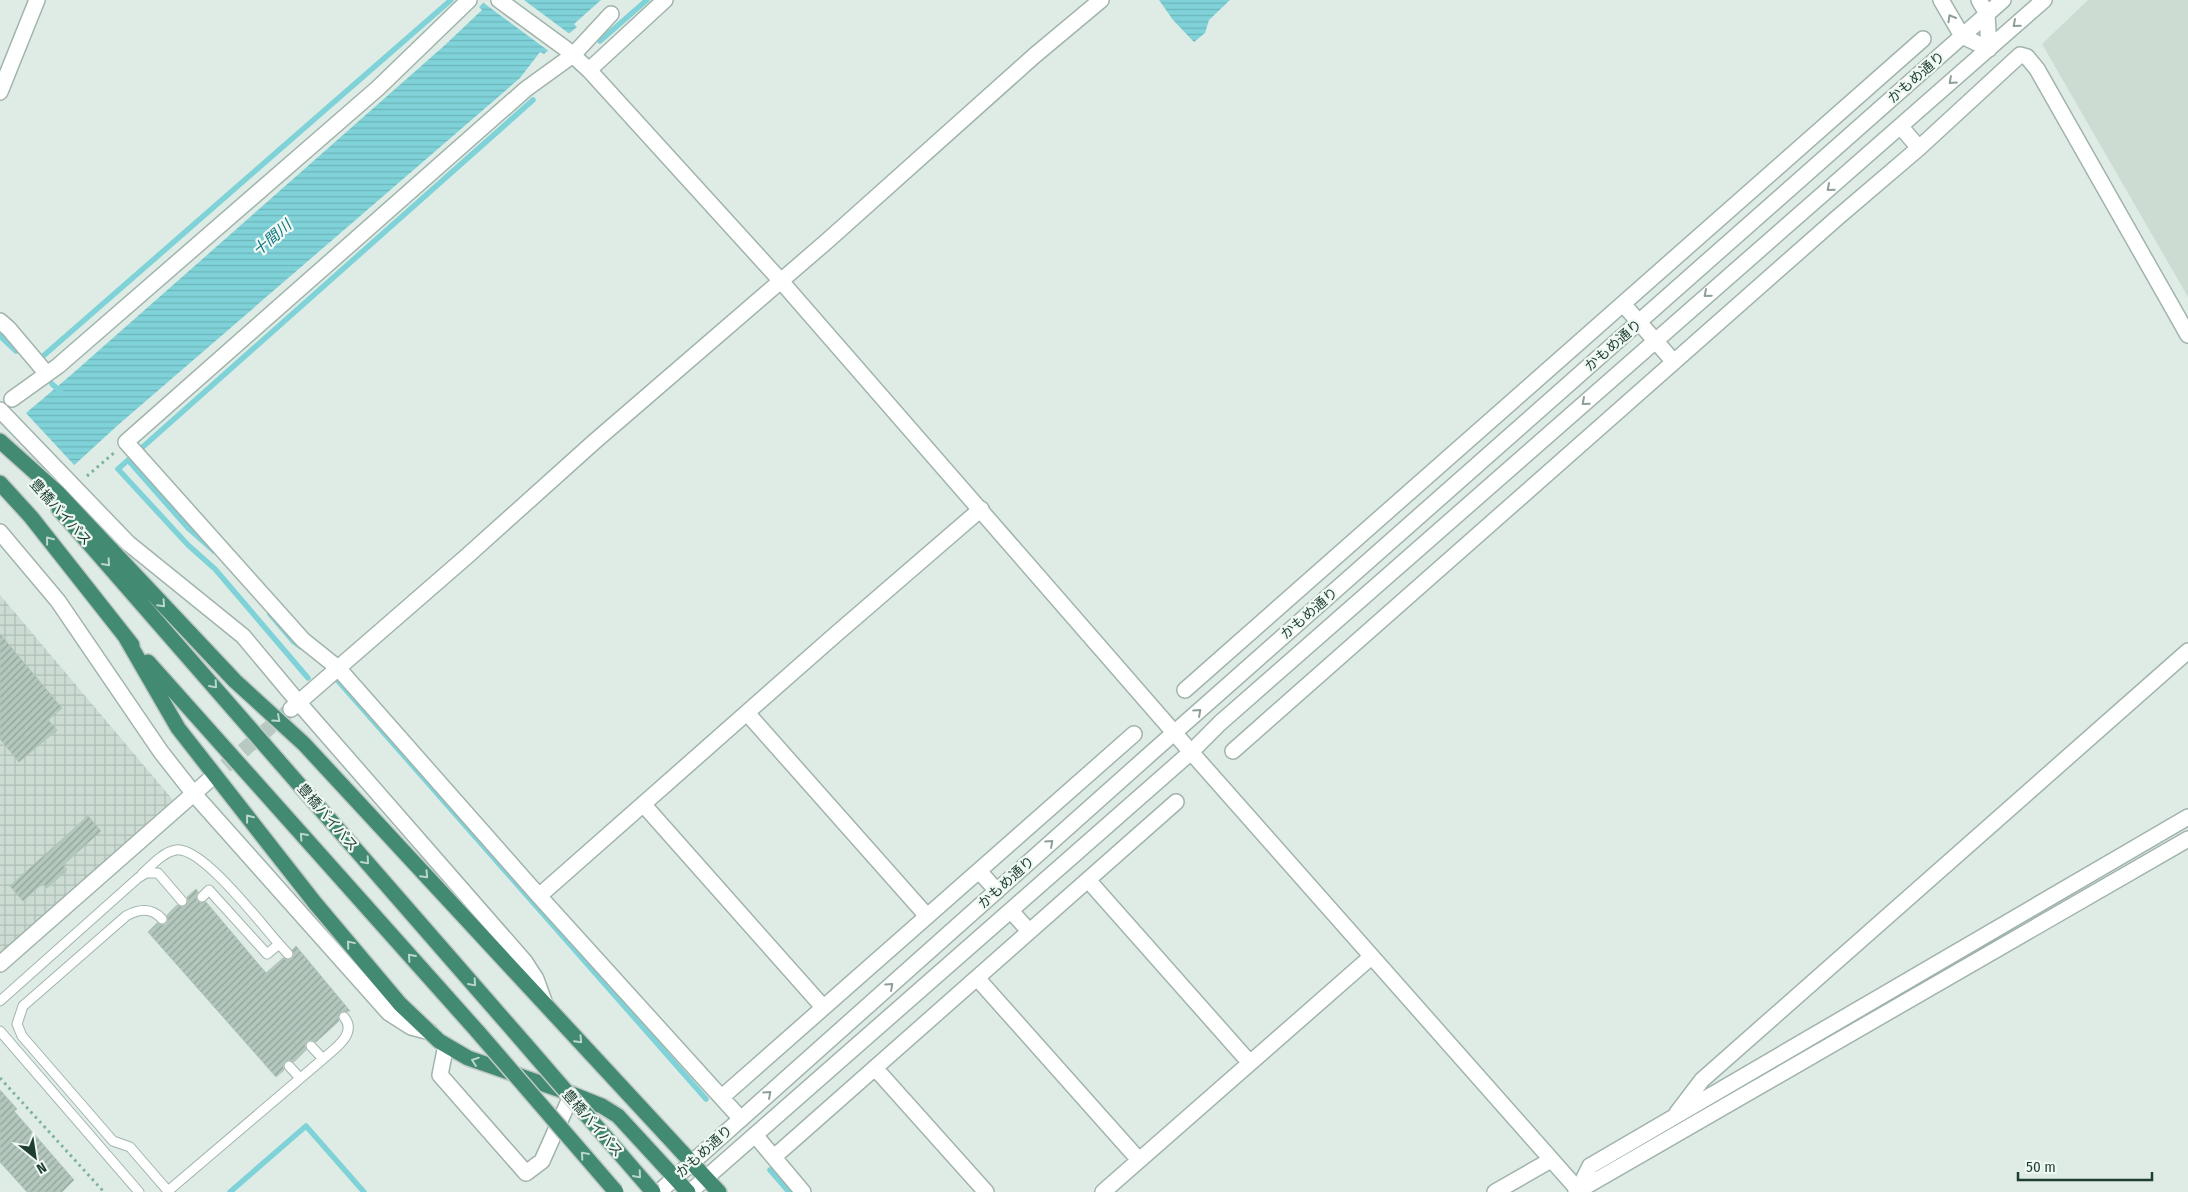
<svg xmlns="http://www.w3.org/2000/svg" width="2188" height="1192" font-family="'Fira Sans Condensed','Noto Sans JP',sans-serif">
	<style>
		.built { fill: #ccdcd3 }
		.industrial { fill: url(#industrial-grid) }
		.water { fill: url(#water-rules) }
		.pier { fill: #deece5 }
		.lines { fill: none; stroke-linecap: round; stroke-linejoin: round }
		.stream { stroke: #7fd2d8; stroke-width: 5.5 }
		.building { fill: url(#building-hatch); stroke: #b0c6bb }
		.minor-tunnel { stroke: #b8c9c1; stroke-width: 15; stroke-dasharray: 15 8; stroke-linecap: butt }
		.service-casing { stroke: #a1b4ac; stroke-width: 11 }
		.minor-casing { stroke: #a1b4ac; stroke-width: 18 }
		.tertiary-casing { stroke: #a1b4ac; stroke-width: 18 }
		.trunk-casing { stroke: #c0c9c6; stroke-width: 18 }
		.path { stroke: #7bb39d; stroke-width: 3; stroke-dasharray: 2.5 4; stroke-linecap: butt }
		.service { stroke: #fff; stroke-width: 9 }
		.minor { stroke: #fff; stroke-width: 15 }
		.tertiary { stroke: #fff; stroke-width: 15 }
		.trunk { stroke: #428a72; stroke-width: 15 }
		.trunk-bridge-casing { stroke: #c0c9c6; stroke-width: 18; stroke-linecap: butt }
		.trunk-bridge { stroke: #428a72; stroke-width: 15 }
		.oneway { stroke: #8e9e98 }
		.oneway2 { stroke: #bbd7cc }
		.labels { text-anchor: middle; stroke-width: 4.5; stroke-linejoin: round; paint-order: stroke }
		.street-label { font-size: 14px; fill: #1e3e32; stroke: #eff8f3 }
		.water-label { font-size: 15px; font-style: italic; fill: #117780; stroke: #eff8f3 }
	</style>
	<defs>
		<pattern id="industrial-grid" width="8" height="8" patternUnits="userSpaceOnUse" patternTransform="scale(1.25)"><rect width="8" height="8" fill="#ccdcd3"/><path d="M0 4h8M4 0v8" fill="none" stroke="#afbeb6"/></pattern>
		<pattern id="water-rules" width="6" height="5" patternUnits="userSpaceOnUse" patternTransform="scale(1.25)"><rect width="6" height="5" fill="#7fd2d8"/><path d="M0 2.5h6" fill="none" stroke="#6db5ba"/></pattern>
		<pattern id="building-hatch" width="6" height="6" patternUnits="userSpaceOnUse" patternTransform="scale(1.25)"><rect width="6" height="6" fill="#b3c7bd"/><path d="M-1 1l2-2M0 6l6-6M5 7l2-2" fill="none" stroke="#91a39a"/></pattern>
	</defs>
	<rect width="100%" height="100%" fill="#deece5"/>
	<path class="built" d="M2088,0H2188V297L2042,44Z"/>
	<path class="industrial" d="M0,595L173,800L0,954Z"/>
	<path class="water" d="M486,0H601L574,24L577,27L544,54L540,52L520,78L118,425L0,533V435L71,375L445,45L482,10L479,7Z
		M1159,0H1230L1209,20L1205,33L1194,42L1173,20Z"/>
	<path class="pier" d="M483,0H524L571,35L550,52L481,1Z
		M24,411L76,467L0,536V432Z"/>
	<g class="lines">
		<path class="stream" d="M600,41L647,0
			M0,336L16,351
			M42,357L451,0
			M52,384L62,393
			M128,460L188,528L214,551
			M270,614L293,641L301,647
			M332,674L706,1099
			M308,678L215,569L188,545L118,469L533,100
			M770,1170L789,1192
			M230,1192L306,1126L364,1192"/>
	</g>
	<path class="building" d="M0,634L62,708L48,720L57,730L19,762L0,739Z
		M88,816L101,831L63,865L67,870L47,888L43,883L23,901L10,886Z
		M196,889L198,892L196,896L197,901L201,903L206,902L266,973L283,958L287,960L292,959L294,955L292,950L296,946L350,1011L341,1012L338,1016L339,1021L316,1042L312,1040L307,1041L305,1045L306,1050L294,1062L290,1060L285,1061L283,1065L284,1070L276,1077L148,932L157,923L161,925L166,924L168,920L167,915L177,905L183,907L186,905L188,900L187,897Z
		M0,1090L17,1109L14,1111L74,1180L62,1192H27L0,1162Z"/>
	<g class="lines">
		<path class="minor-tunnel" d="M208,781L291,709"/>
		<g class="service-casing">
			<path id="service" d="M142,874C151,866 163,852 176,850C202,846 261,924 279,944
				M202,897L209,890L267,954L279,944L288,954
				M162,919C151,907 139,909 126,916L23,1006L17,1024L22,1036L113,1141L130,1147L168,1191
				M0,1001L138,878L146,873H158L182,901
				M0,1031L139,1192
				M323,1059C334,1049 358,1034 344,1017
				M289,1066L300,1078
				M169,1192L168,1191L323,1059L311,1046"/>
		</g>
		<g class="minor-casing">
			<path id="minor" d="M611,14L573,55L526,89L126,442L303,640L338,668L539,896L741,1119
				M589,70L665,0
				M0,92L37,0
				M1901,127L1919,148
				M1623,304L1674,362
				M0,321L9,329L47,374
				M12,399L58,366L378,88L469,0
				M0,410L128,543L243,636L299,703L525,962L536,979L545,1004
				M0,532L58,601L161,752L194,794L389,1013L411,1027L430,1032
				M1185,690L1923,39
				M291,709L466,557L594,442L826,242L1034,56L1101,0
				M747,713L927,916
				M1233,751L1837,218L1919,148L2020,55L2027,57L2037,69L2188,335
				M643,804L823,1007
				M979,871L997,891
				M1088,880L1250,1063
				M539,896L835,635L981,509
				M1011,911L1029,931
				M0,964L208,781
				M977,978L1139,1160
				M446,1045L440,1075L526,1173L542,1161L572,1094
				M875,1068L986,1192
				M722,1097L1134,734
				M1677,1113L1702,1080L2188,651
				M755,1135L803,1192
				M774,1157L1176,802
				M1578,1190L1590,1166L2188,817
				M1103,1192L1371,957
				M1495,1192L1551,1160
				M1576,1192L2188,839"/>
		</g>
		<g class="tertiary-casing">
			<path id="tertiary" d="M499,0L566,49L589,70L780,280L1191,752L1580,1192
				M1941,0L1962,36L1989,49
				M1979,0L1987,14L1989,49
				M659,1192L1149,755L2003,0
				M690,1192L1191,752L1220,723L2044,0"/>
		</g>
		<g class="trunk-casing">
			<path id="trunk" d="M0,441L57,492L235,681L304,744L719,1192
				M0,483L31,517L132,645
				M59,509L526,1045
				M126,638L178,728L315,903L400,1004L439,1041L468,1058L572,1094L602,1106L618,1116L688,1192
				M148,662L478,1032"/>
		</g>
		<path class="path" d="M87,476L115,452
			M0,1078L104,1192"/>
		<use href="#service" class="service"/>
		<use href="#minor" class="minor"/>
		<use href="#tertiary" class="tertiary"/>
		<use href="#trunk" class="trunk"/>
		<g class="trunk-bridge-casing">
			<path id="trunk-bridge" d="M478,1032L616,1192
				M526,1045L653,1192"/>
		</g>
		<use href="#trunk-bridge" class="trunk-bridge"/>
	</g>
	<defs><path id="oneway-chevron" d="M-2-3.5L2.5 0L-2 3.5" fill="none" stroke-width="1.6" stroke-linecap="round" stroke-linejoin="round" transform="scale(1.25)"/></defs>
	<g class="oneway">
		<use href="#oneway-chevron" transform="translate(1951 18) rotate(-120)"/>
		<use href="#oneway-chevron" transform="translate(2016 24) rotate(139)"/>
		<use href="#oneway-chevron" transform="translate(1952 81) rotate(138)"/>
		<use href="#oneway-chevron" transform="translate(1830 188) rotate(139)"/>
		<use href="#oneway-chevron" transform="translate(1707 294) rotate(139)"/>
		<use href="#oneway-chevron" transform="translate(1585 402) rotate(139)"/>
		<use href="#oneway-chevron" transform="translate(1198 712) rotate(-42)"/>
		<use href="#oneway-chevron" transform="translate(1050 843) rotate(-42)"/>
		<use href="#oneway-chevron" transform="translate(890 986) rotate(-42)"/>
		<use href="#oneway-chevron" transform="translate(768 1094) rotate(-42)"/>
	</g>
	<g class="oneway2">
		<use href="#oneway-chevron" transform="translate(49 540) rotate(-128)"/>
		<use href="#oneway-chevron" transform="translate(107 563) rotate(48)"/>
		<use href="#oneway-chevron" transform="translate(162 604) rotate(47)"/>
		<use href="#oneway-chevron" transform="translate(214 685) rotate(49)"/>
		<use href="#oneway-chevron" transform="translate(277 719) rotate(42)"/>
		<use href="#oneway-chevron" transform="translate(249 818) rotate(-128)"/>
		<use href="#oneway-chevron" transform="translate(303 836) rotate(-132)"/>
		<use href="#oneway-chevron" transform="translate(366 861) rotate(49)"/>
		<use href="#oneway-chevron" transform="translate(425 875) rotate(47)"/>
		<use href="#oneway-chevron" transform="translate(350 944) rotate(-130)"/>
		<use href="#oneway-chevron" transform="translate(411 957) rotate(-132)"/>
		<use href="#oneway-chevron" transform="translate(473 983) rotate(49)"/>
		<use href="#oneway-chevron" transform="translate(579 1040) rotate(47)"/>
		<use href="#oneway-chevron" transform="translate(475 1061) rotate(-161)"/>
		<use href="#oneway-chevron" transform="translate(584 1155) rotate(-131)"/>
		<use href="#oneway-chevron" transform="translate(638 1175) rotate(49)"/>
	</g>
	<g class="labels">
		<g class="street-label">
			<text transform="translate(1916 77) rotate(-41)" y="5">かもめ通り</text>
			<text transform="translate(1613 345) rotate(-41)" y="5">かもめ通り</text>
			<text transform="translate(61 512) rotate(48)" y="5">豊橋バイパス</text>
			<text transform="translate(1309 613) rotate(-41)" y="5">かもめ通り</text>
			<text transform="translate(328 817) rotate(49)" y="5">豊橋バイパス</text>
			<text transform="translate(1006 882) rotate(-42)" y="5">かもめ通り</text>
			<text transform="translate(593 1123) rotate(49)" y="5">豊橋バイパス</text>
			<text transform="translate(704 1151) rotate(-42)" y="5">かもめ通り</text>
		</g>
		<g class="water-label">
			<text transform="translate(272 238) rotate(-41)" y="5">十間川</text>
		</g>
	</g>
	<g transform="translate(35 1157) rotate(150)" stroke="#eff8f3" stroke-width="4" paint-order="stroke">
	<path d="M0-4L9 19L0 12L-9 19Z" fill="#1e3e32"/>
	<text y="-8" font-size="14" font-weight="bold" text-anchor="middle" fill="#1e3e32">N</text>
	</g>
	<path d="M2018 1172v8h134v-8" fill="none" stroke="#1e3e32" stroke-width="2.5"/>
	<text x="2026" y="1172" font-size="15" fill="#1e3e32" stroke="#eff8f3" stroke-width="4" paint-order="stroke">50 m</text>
</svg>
